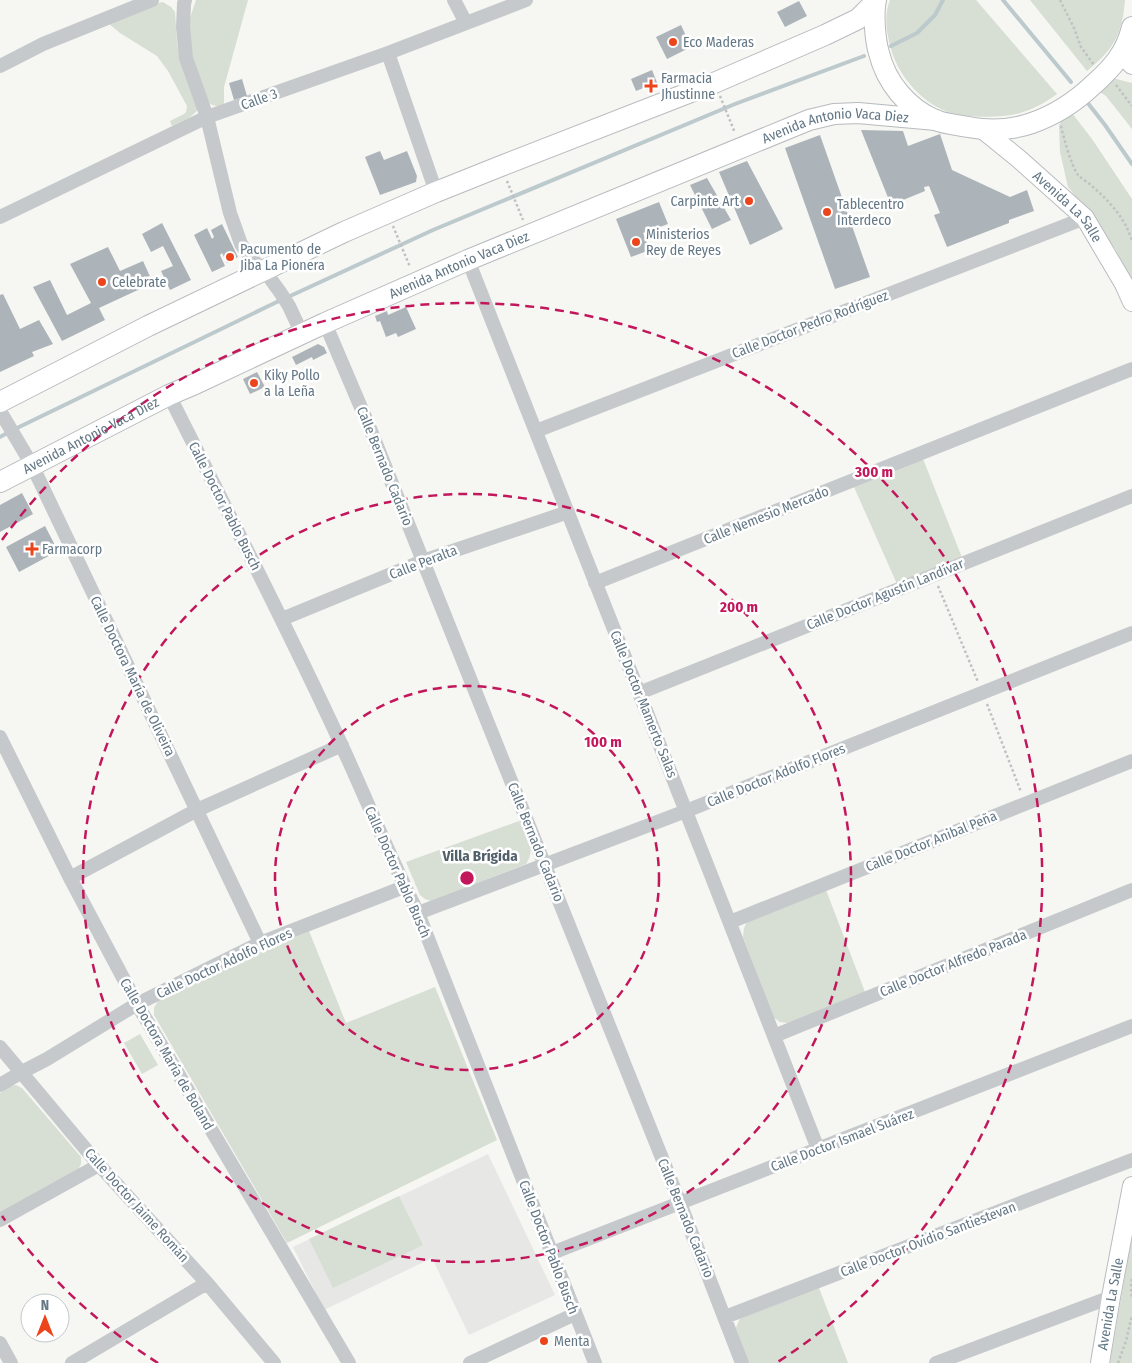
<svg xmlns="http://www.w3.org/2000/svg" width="1132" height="1363" font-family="'Fira Sans Condensed',sans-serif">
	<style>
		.built { fill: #e7e8e6 }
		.green { fill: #d7ded3 }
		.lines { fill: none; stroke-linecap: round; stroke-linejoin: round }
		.stream { stroke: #bcc9cd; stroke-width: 4 }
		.building { fill: #acb4ba }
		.major-casing { stroke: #b8bcc0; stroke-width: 20 }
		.highway-casing { stroke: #b7bbbe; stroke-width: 22 }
		.path { stroke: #bfc1c3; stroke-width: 2.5; stroke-dasharray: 2.5 2.5; stroke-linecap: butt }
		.minor { stroke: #c5c9cc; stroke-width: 14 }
		.major { stroke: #fff; stroke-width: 18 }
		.highway { stroke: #fff; stroke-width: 20 }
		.ring { fill: none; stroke: #c2185b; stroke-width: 2.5; stroke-dasharray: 9 6 }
		.poi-dot { fill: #ec451c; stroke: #fff; stroke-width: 2 }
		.labels { text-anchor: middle; stroke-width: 5; stroke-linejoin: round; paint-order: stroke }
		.poi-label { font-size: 14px; fill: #637785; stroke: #fff; text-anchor: start }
		.street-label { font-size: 14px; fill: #637785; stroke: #fff }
		.neighbourhood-label { font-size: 15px; font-weight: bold; fill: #52606a; stroke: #fff }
		.centre { fill: #c2185b; stroke: #fff; stroke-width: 2.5 }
		.ring-label { font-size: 15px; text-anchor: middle; font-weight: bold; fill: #c2185b; stroke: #fff; stroke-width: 5; stroke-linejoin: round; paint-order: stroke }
	</style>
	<rect width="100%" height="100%" fill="#f6f6f2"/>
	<path class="built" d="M488,1154L555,1295L469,1335L432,1258L324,1310L293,1247Z"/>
	<path class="green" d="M196,0H248L224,87V105C218,107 212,106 208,102L189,50L190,18Z
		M890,0H976L1057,94C1046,102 1034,109 1020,113C1002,118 970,118 952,113C925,106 900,78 892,52C887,35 883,18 890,0Z
		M1030,0H1125C1122,35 1114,49 1087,71Z
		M163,2L171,7L175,12L177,43L179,54L198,110L189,118L172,126L170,121L184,114L186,112L187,106L168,71L157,56L120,33L108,23L158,3Z
		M1112,78L1132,83V129L1106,96L1097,90Z
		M1072,113L1092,139L1132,199V283L1116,250L1093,218L1068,187L1060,152L1059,125L1064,117Z
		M923,459L963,560L897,584L854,487Z
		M519,821C526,837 537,848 526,864L431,901L425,899L420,895L406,862Z
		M826,890L865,992L789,1023L780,1022L773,1017L743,937L744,928L747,922Z
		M309,931L346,1023L435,987L497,1140L287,1243L154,1015V1008L158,1001L265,950Z
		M140,1034L158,1065L142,1074L124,1043Z
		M16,1085L22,1088L81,1157V1164L78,1170L0,1214V1093L11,1086Z
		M399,1196L423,1245L333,1288L309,1239Z
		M1132,1235V1363H1110Z
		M819,1288L848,1363H749L736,1328L740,1318Z"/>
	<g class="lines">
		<path class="stream" d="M1003,0L1071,82
			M891,46L917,33L935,15L943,0
			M1087,102L1105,125L1132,164
			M288,297L433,230L735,104L864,56
			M15,429L281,300
			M0,437L9,432"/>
	</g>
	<path class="building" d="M799,1L807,16L785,27L777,12Z
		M681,25L691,47L667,59L656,37Z
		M652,70L658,85L647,90L646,87L636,91L631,79Z
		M242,79L247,96L234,100L229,83Z
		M861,130L903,131L908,146L940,134L952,170L1010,197L1027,190L1034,211L1009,220V223L947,247L934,215L940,213L929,186L924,187L925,191L891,205Z
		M820,135L870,277L835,289L785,148Z
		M380,151L384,160L407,151L417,176L416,182L380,195L365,157Z
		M747,161L783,229L750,245L719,172Z
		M707,178L731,220L712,229L690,185Z
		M659,202L668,224L643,233L650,250L631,257L616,219Z
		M162,223L191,280L170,290L161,271L173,266L163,246L151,252L142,234Z
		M222,224L238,257L227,263L222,253L220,255L225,266L212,272L194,235L207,228L212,239L214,237L211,230Z
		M108,247L120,271L143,261L153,283L99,308L105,320L62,341L33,287L50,280L67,315L91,303L70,264Z
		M3,294L20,329L39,320L53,344L32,352L34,356L0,372V295Z
		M406,307L416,329L398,337L396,333L386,337L380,321L377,322L375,316L387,311L388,315Z
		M318,344L324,347L327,353L313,360L312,357L296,365L292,357Z
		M257,372L265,387L250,394L243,379Z
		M22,493L33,514L0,532V505Z
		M45,526L58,551L19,572L6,547Z"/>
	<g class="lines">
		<g class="major-casing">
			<g id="major">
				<path d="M1122,54L1132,65"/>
				<path id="s1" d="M982,129L1019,159L1085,218L1124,284L1132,302"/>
				<path id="s2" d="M1100,1363L1111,1297L1132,1186"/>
			</g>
		</g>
		<g class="highway-casing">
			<g id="highway">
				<path d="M876,0C873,13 875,40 879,53C886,82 907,108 935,120C945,124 958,125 968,127C989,131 1012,130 1032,123C1055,115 1075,102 1093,85C1112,68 1126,53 1132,27"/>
				<path d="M0,402L148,326L344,232L436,192L501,166L714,83L825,35L858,19L875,2"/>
				<path id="s3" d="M0,482L169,395L195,384L325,323L468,260L809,120L834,114L858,113L936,120"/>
			</g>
		</g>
		<path class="path" d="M1060,0L1074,28L1081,47L1094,65
			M1116,85L1132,106
			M720,96L735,133
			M1061,126C1064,139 1071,165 1078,175C1082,179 1089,183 1093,187C1111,203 1125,218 1132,241
			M507,181L523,220
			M393,226L410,267
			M938,586L978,682
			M987,704L1021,792
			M1132,1279L1131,1284L1132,1291
			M1131,1289L1132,1298
			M1118,1363L1126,1341L1132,1315"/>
		<path class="minor" d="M185,0L184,4L183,27L186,58L207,117L230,213L241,244L252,260L264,270L280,292L289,306L302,334
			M454,0L466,23
			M388,53L436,192
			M0,66L43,44L152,0
			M0,217L207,117L388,53L526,0
			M468,260C585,556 703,852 818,1149
			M325,323L371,431L680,1203L742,1363
			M169,395C227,511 287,626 341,744C367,800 390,858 418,913L595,1363
			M0,411L32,465L260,943
			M536,431L1085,218
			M595,583L1132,369
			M282,619L423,561L568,512
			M639,693L1132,496
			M0,737L70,878L137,1004L349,1363
			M70,878L197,810L342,745
			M418,913L686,811L1132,633
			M730,922L1132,761
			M774,1036L1132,890
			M0,1047L99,1165L207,1283L274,1363
			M0,1085L22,1072L47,1059L137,1004L260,943L404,887
			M0,1220L99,1165
			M552,1253L1132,1026
			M725,1317L1132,1160
			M0,1343L11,1363
			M72,1363L207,1283
			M470,1363L575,1314
			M936,1363L1111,1297"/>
		<use href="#major" class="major"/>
		<use href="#highway" class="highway"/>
	</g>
	<g class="ring">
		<circle cx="467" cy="878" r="192"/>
		<circle cx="467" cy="878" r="384"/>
		<path d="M158 1363A575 575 0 0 1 2 1216M2 540A575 575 0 1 1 776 1363"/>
	</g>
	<g class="poi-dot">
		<circle cx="673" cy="42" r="5"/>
		<path d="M648.5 78.5h5v5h5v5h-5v5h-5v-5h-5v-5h5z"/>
		<circle cx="749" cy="201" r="5"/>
		<circle cx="827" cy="212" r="5"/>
		<circle cx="636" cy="242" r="5"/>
		<circle cx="230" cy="257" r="5"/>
		<circle cx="102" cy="282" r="5"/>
		<circle cx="254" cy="383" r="5"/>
		<path d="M29.5 541.5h5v5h5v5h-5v5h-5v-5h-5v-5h5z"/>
		<circle cx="544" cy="1341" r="5"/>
	</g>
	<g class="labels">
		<g class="poi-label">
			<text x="683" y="47">Eco Maderas</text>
			<text x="661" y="83">Farmacia<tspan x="661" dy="16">Jhustinne</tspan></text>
			<text x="739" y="206" text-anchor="end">Carpinte Art</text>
			<text x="837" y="209">Tablecentro<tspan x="837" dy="16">Interdeco</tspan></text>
			<text x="646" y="239">Ministerios<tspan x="646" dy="16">Rey de Reyes</tspan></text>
			<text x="240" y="254">Pacumento de<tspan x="240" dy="16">Jiba La Pionera</tspan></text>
			<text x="112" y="287">Celebrate</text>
			<text x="264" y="380">Kiky Pollo<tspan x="264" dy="16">a la Leña</tspan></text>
			<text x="42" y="554">Farmacorp</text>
			<text x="554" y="1346">Menta</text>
		</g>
		<g class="street-label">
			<text transform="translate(259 99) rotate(-20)" y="5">Calle 3</text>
			<text dy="5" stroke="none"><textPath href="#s3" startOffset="912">Avenida Antonio Vaca Diez</textPath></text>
			<text dy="5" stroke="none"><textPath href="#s1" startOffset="116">Avenida La Salle</textPath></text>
			<text dy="5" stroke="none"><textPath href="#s3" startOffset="508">Avenida Antonio Vaca Diez</textPath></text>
			<text transform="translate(810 324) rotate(-21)" y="5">Calle Doctor Pedro Rodríguez</text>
			<text dy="5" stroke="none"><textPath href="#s3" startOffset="102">Avenida Antonio Vaca Diez</textPath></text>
			<text transform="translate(385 466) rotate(68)" y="5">Calle Bernado Cadario</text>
			<text transform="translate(225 506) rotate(63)" y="5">Calle Doctor Pablo Busch</text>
			<text transform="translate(766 515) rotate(-22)" y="5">Calle Nemesio Mercado</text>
			<text transform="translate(423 562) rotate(-21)" y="5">Calle Peralta</text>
			<text transform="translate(885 594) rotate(-22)" y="5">Calle Doctor Agustín Landívar</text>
			<text transform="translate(133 676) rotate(64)" y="5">Calle Doctora María de Oliveira</text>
			<text transform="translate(644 704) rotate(68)" y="5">Calle Doctor Mamerto Salas</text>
			<text transform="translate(776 775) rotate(-22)" y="5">Calle Doctor Adolfo Flores</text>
			<text transform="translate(931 841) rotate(-22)" y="5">Calle Doctor Anibal Peña</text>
			<text transform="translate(536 842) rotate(68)" y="5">Calle Bernado Cadario</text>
			<text transform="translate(398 872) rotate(66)" y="5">Calle Doctor Pablo Busch</text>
			<text transform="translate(224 963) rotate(-25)" y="5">Calle Doctor Adolfo Flores</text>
			<text transform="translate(953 963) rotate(-22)" y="5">Calle Doctor Alfredo Parada</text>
			<text transform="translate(167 1054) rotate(60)" y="5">Calle Doctora María de Boland</text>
			<text transform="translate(842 1140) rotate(-21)" y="5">Calle Doctor Ismael Suárez</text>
			<text transform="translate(137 1205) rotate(48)" y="5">Calle Doctor Jaime Román</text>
			<text transform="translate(686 1218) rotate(68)" y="5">Calle Bernado Cadario</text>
			<text transform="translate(928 1239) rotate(-21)" y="5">Calle Doctor Ovidio Santiestevan</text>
			<text transform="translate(549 1247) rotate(69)" y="5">Calle Doctor Pablo Busch</text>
			<text dy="5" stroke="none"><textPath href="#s2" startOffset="60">Avenida La Salle</textPath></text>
		</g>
		<g class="neighbourhood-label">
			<text x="480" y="861">Villa Brígida</text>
		</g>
	</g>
	<circle cx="467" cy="878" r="8" class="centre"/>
	<g class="ring-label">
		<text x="874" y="477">300 m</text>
		<text x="739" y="612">200 m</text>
		<text x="603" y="747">100 m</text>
	</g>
	<g transform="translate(45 1318)"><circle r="24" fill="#ffffff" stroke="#c1c9ce"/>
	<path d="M0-4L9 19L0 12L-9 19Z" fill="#ec451c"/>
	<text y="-8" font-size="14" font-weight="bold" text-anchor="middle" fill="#637785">N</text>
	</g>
</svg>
